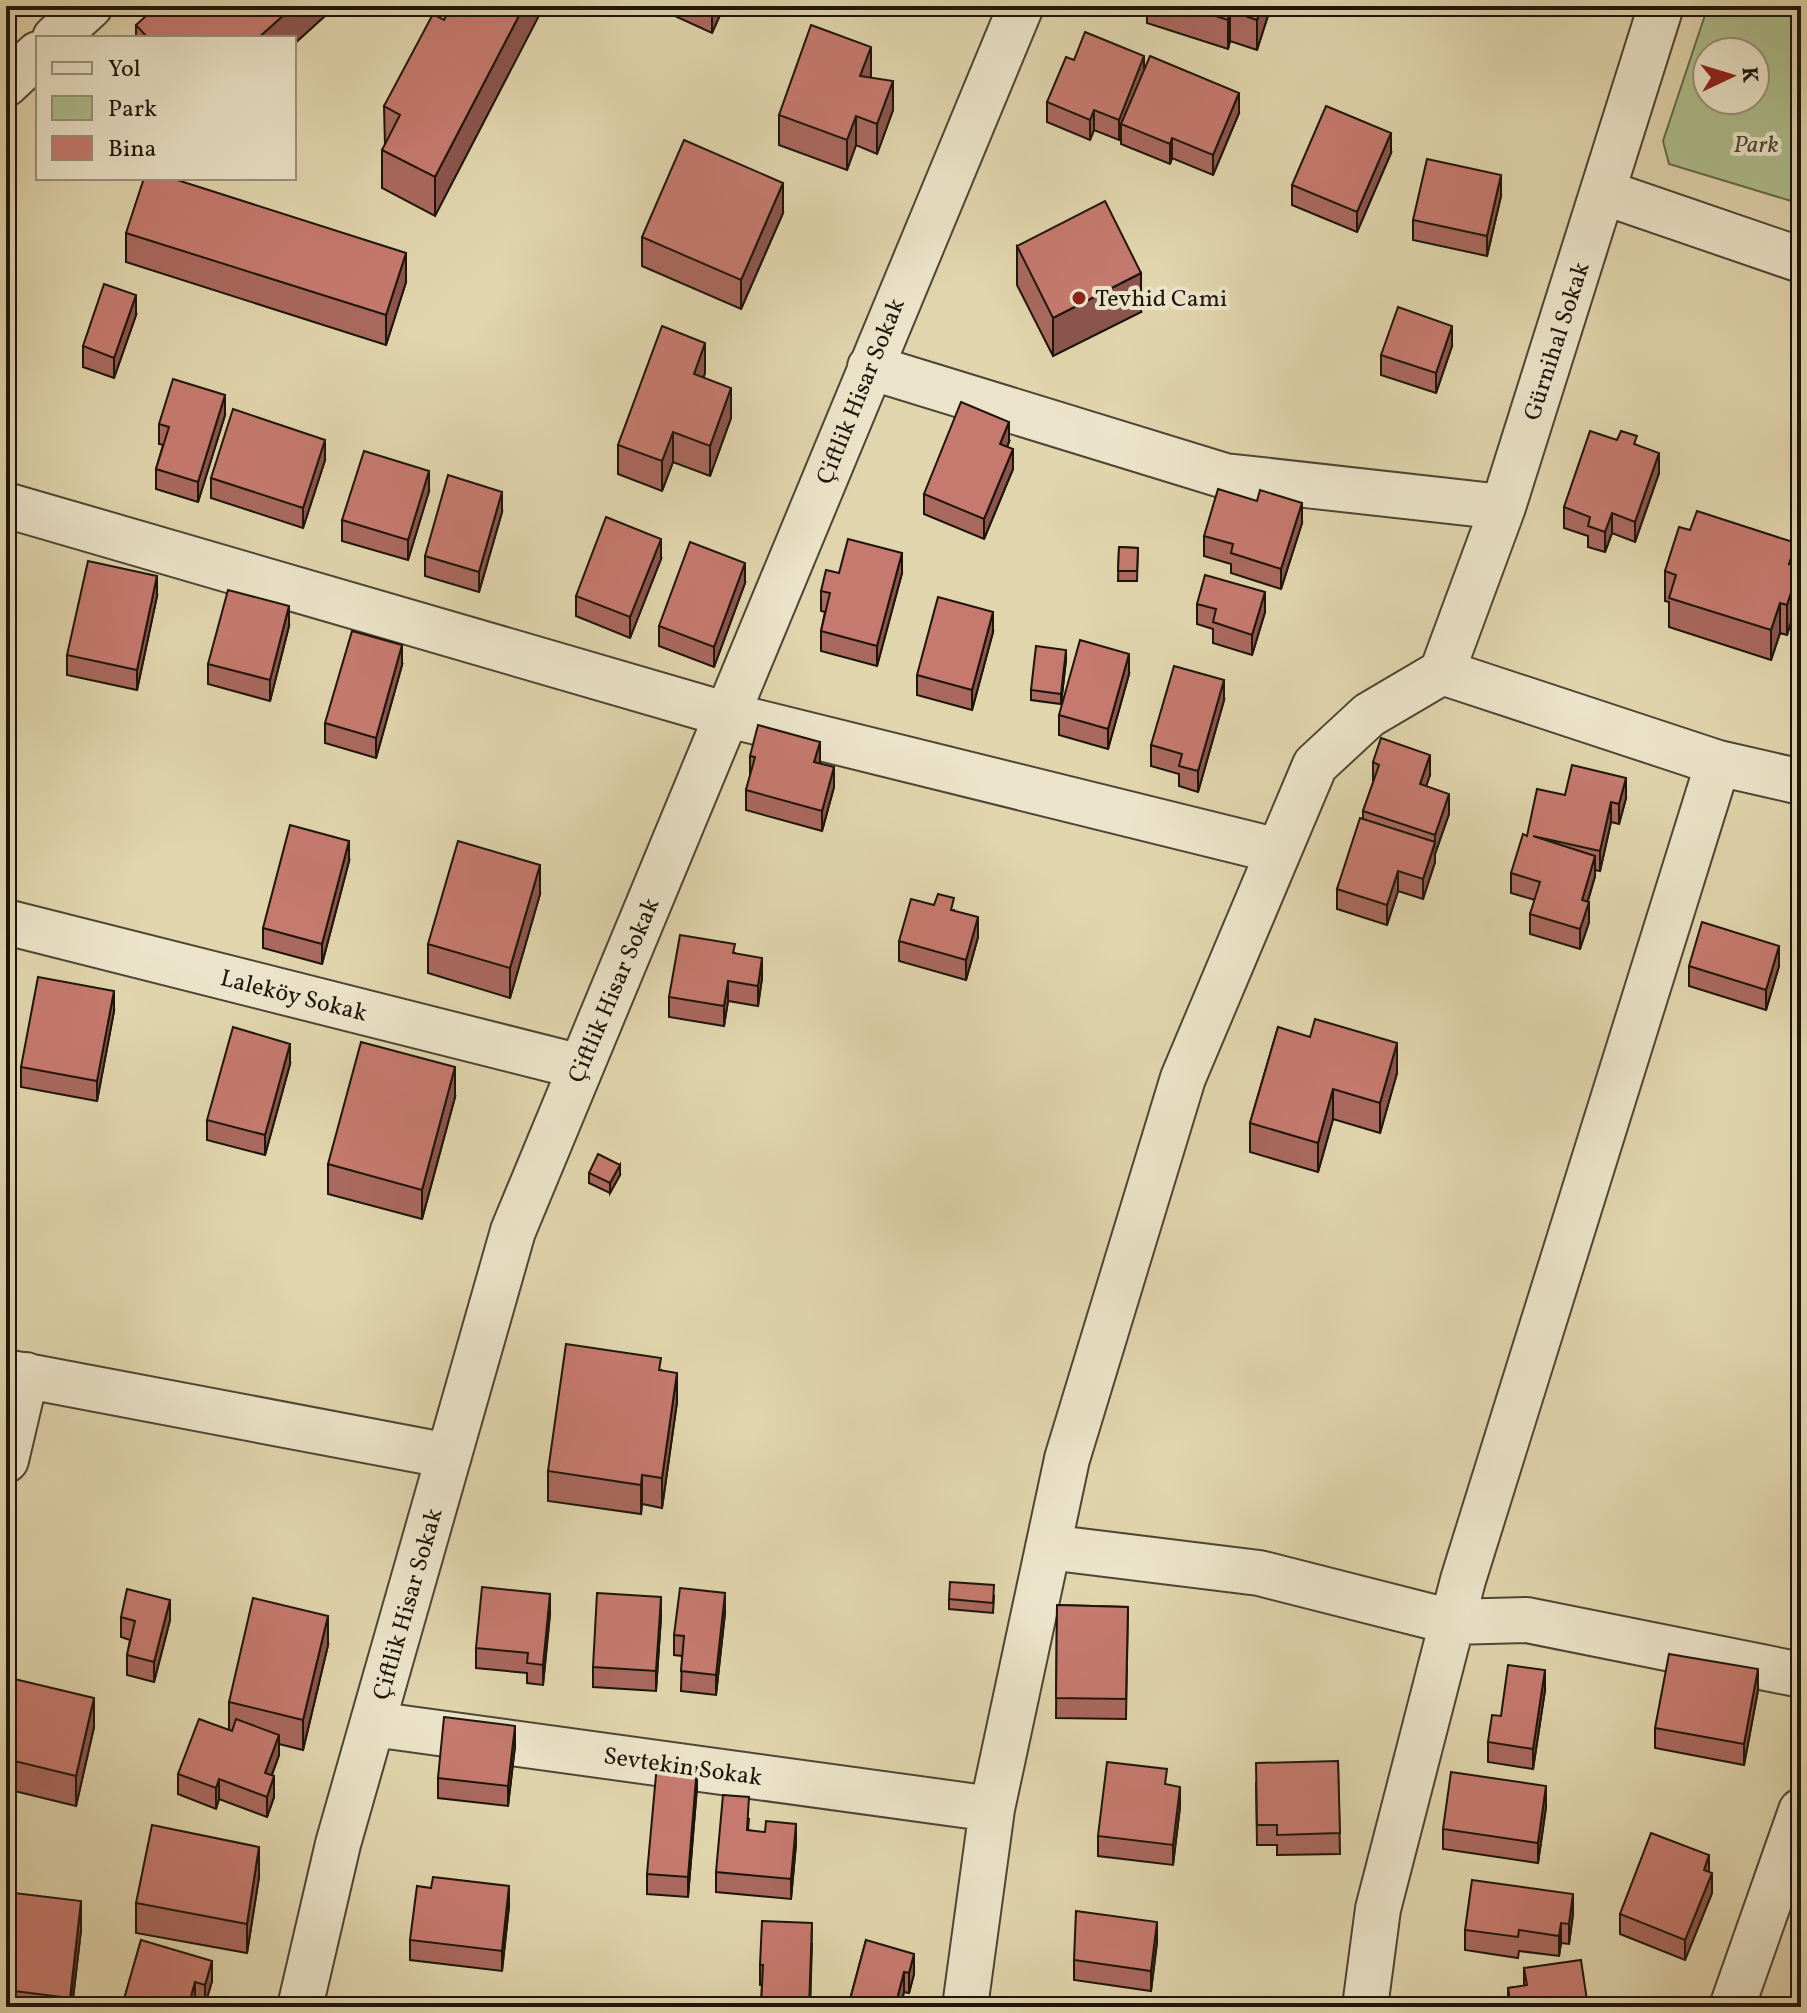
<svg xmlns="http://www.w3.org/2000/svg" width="1807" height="2013" font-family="Vollkorn,serif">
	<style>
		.green { fill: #aebe8d; stroke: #666a4c; stroke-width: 2; fill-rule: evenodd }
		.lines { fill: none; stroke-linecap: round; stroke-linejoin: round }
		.minor-casing { stroke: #4e4534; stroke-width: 48 }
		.minor { stroke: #ece4ca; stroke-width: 44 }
		.wall { fill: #aa695f; stroke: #1d150b; stroke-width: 2 }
		.shaded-wall { fill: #8b554e; stroke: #1d150b; stroke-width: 2 }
		.building { fill: #c67a6f; stroke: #1d150b; stroke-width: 2 }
		.poi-dot { fill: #8f2418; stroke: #ece4ca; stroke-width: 3 }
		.labels { text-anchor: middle; stroke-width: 8; stroke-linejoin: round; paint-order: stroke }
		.park-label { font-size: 24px; font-style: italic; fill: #484832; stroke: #ece4ca }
		.poi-label { font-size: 24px; fill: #1d150b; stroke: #ece4ca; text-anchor: start }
		.street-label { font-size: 24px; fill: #1d150b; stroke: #ece4ca }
	</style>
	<rect width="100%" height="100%" fill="#e1d5ad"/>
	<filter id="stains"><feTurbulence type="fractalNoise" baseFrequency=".0025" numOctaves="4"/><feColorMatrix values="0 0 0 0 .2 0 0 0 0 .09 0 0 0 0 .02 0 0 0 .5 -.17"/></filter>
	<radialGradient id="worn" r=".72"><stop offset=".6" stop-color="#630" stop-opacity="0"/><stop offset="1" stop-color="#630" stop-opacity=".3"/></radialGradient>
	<path class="green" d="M1708,6H1801V204L1669,164L1663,141ZM1707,52H1755V100H1707Z"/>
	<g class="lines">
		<g class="minor-casing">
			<path id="minor" d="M55,38L90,6
				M6,84L38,54
				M1603,192L1801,260
				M870,367L1225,476L1503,507
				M6,505L728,715L1278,851
				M1442,672L1503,507L1661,6
				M6,922L581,1067
				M6,1372L449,1456
				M6,1460L26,1375
				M1048,1547L1259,1573L1452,1622L1527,1620L1801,1675
				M373,1724L992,1809
				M300,2007L338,1844L513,1231L1021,6
				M965,2007L992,1809L1067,1459L1183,1078L1315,765L1369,715L1442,672L1718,763L1801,782
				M1365,2007L1378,1909L1463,1580L1718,763
				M1732,2007L1801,1811"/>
		</g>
		<use href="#minor" class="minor"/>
	</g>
	<path class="wall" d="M336,6L294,44V38H136V25Z
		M653,6H724L712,33Z
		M1147,6H1271L1257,50L1230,41L1228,49L1147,23Z
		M444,20L435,216L382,188V150L385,145L384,106Z
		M1074,60L1144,70L1239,113L1213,175L1172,158L1170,164L1121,144V133L1119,140L1094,130L1090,140L1047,122V102Z
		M871,76V78L893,110L877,154L856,145L847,170L779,145V115Z
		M1391,153L1357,232L1292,205V185Z
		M1501,196L1487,256L1413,240V220Z
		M783,213L741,309L642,266V237Z
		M126,233L406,282L386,345L126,262Z
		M1017,246L1141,312L1053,356L1017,285Z
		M136,315L114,378L83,367V346Z
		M1452,346L1436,393L1381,375V355Z
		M705,373L703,378L731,418L710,476L673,462L662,491L618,474V445Z
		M225,415L198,502L156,489V469L163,445L159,444V424Z
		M1617,440L1637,445L1659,473L1635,542L1612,533L1605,552L1588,547V536L1564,528V507Z
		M1009,442L1007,447L1013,469L984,539L924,514V494Z
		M325,460L303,528L211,498V478Z
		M429,491L408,560L342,541V520Z
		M502,512L479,592L425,576V556Z
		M1302,523L1281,589L1231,573V564L1204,556V536Z
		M1119,547L1138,548L1137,581H1118Z
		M661,559L630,638L576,616V596Z
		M1796,566L1799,596L1787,635L1780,633L1771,660L1669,627V602L1665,601V571Z
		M839,573H902L877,666L821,651V631L825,612L821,611V591Z
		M745,583L714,667L659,646V626Z
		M157,596L137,690L67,675V655Z
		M1197,604L1265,612L1252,655L1213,643V629L1197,624Z
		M289,626L270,701L208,684V664Z
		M993,632L972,710L917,695V675Z
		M1066,660L1061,704L1031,700V690Z
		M402,665L376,758L325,743V723Z
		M1129,674L1108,749L1059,735V715Z
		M1224,700L1198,792L1179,786V774L1151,766V745Z
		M750,756L820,763L834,787L822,831L746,810V790L750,776Z
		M1373,762L1430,775L1426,786L1449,814L1435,854V862L1423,899L1398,891L1387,925L1337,909V889L1363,819V811L1373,783Z
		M1565,795L1626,798L1619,824L1611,822L1600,871L1595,870V876L1588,901L1589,922L1580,949L1530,934V914L1535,900L1511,893V873L1527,836Z
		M349,861L322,964L263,948V928Z
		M540,894L510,998L428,973V944Z
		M954,910L978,937L966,980L899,961V941Z
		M735,953L762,978L758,1006L728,1001L724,1026L669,1017V997Z
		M1689,966H1779L1766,1010L1689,986Z
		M114,1011L97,1101L21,1087V1067Z
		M1278,1027L1397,1073L1380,1133L1333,1119L1318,1172L1250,1152V1123Z
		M290,1064L265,1155L207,1140V1120Z
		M455,1097L422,1219L328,1194V1164Z
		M589,1173L620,1175L610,1193L589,1183Z
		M661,1370L677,1402L662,1508L642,1504L641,1514L548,1501V1471Z
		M994,1596L993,1613L949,1609V1599Z
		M1057,1605L1128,1607L1126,1719L1056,1718Z
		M725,1613L716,1695L681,1691L682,1656L674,1655V1635Z
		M550,1614L543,1685L527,1683V1673L476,1668V1648Z
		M121,1617L170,1620L154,1682L127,1675V1655L130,1640L121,1637Z
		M661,1617L656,1691L593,1687V1667Z
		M328,1645L303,1750L279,1744V1755L272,1775L274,1797L267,1817L219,1799L216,1809L178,1794V1774L229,1730V1702Z
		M6,1677L94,1727L76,1806L6,1789Z
		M1545,1690L1533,1769L1488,1762V1742L1501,1716Z
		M1758,1690L1744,1765L1655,1748V1728Z
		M515,1746L508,1806L438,1798V1778Z
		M1338,1761L1340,1854L1277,1855V1845H1257L1256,1783Z
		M1167,1785L1180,1807L1173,1865L1098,1856V1836Z
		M697,1787L688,1897L647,1894V1874Z
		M1546,1807L1538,1863L1443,1849V1829Z
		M749,1818L748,1830L796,1844L791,1899L716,1892V1872Z
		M1709,1872L1712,1893L1685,1960L1620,1934V1914Z
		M259,1877L247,1953L136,1933V1903Z
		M6,1892L81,1930L72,2007H6Z
		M509,1906L502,1971L410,1960V1940Z
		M1573,1914L1569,1944L1561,1943L1559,1956L1519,1951L1518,1958L1465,1950V1930Z
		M141,1940L212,1981L205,2005L195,2002L194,2007H122Z
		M866,1940L914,1974L909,1993L904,1992L901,2004L848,2007Z
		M1157,1942L1151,1991L1074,1980V1960Z
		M812,1944L810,2007H761L762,1985H760V1965Z
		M1524,1968L1588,2007H1508V1988L1524,1986Z"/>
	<path class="shaded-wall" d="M294,6H336L294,44V38H258Z
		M524,6H544L435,216V177Z
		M712,6H724L712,33Z
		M1262,6H1271L1257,50V20Z
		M1230,11V41L1228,49V20Z
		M871,47V76L860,106V76Z
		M1144,56V76L1121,124V133L1119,140V120Z
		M893,81V110L877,154V124Z
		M1239,93V113L1213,175V155Z
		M1094,110V130L1090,140V120Z
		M856,116V145L847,170V140Z
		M1391,133V153L1357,232V212Z
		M1172,138V158L1170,164V144Z
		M1501,175V196L1487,256V236Z
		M783,183V213L741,309V280Z
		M406,253V282L386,345V315Z
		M1141,273V312L1053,356V318Z
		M136,295V315L114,378V358Z
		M1452,326V346L1436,393V373Z
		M705,343V373L694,404V374Z
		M731,388V418L710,476V446Z
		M225,395V415L198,502V482Z
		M1009,422V442L1000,464V444Z
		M673,432V462L662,491V461Z
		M325,440V460L303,528V508Z
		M1013,449V469L984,539V519Z
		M1659,453V473L1635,542V522Z
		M429,471V491L408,560V540Z
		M502,492V512L479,592V572Z
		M1302,503V523L1281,589V569Z
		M1612,513V533L1605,552V532Z
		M12,528V548L6,564V543Z
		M661,539V559L630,638V617Z
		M1796,543V573L1789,564Z
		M902,553V573L877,666V646Z
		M745,563V583L714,667V647Z
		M1799,567V596L1787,635V605Z
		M157,576V596L137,690V670Z
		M1265,592V612L1252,655V635Z
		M1780,603V633L1771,660V630Z
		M289,606V626L270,701V680Z
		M993,612V632L972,710V690Z
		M402,645V665L376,758V738Z
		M1066,650V660L1061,704V694Z
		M1129,654V674L1108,749V729Z
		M1224,680V700L1198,792V771Z
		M820,742V762L814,782V762Z
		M1430,755V775L1420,804V784Z
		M834,767V787L822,831V811Z
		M1626,778V798L1619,824V804Z
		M1449,794V814L1435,854V862L1423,899V879L1435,844V835Z
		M1611,802V822L1600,871V851Z
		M349,841V861L322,964V944Z
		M1595,856V876L1582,920V900Z
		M540,865V894L510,998V968Z
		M1398,871V891L1387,925V905Z
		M1589,902V922L1580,949V929Z
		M978,917V937L966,980V960Z
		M1779,946V966L1766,1010V990Z
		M762,958V978L758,1006V986Z
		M728,981V1001L724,1026V1006Z
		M114,991V1011L97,1101V1081Z
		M1397,1043V1073L1380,1133V1103Z
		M290,1044V1064L265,1155V1135Z
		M455,1067V1097L422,1219V1190Z
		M1333,1089V1119L1318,1172V1143Z
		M620,1165V1175L610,1193V1183Z
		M677,1373V1402L662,1508V1478Z
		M642,1475V1504L641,1514V1485Z
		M725,1593V1613L716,1695V1675Z
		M550,1594V1614L543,1685V1665Z
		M661,1597V1617L656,1691V1671Z
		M170,1600V1620L154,1682V1662Z
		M328,1616V1645L303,1750V1720Z
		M1758,1669V1690L1744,1765V1744Z
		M1545,1670V1690L1533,1769V1749Z
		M94,1698V1727L76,1806V1776Z
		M515,1726V1746L508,1806V1786Z
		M279,1735V1755L265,1793V1773Z
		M697,1767V1787L688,1897V1877Z
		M274,1776V1797L267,1817V1797Z
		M219,1779V1799L216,1809V1788Z
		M1546,1786V1807L1538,1863V1843Z
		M1180,1787V1807L1173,1865V1845Z
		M796,1824V1844L791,1899V1879Z
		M259,1847V1877L247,1953V1924Z
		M1709,1855V1876L1704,1870Z
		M1712,1873V1893L1685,1960V1940Z
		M509,1886V1906L502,1971V1951Z
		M1573,1894V1914L1569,1944V1924Z
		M81,1901V1930L72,2007H70Z
		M1157,1922V1942L1151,1991V1971Z
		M812,1923L810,2007H809Z
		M1561,1923V1943L1559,1956V1936Z
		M914,1954V1974L909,1993V1973Z
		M212,1961V1981L205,2005V1985Z
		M904,1972V1992L900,2007L896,2003Z
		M195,1982V2002L194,2007H188Z"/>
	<path class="building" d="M157,6H294L258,38H148L136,25Z
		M452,6H524L435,177L382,150L400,115L384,106L433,14L444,20Z
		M1185,6H1262L1257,20L1230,11L1228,20Z
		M811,25L871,47L860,76L893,81L877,124L856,116L847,140L779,115Z
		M1085,32L1144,56L1119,120L1094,110L1090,120L1047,102L1066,57L1074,60Z
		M1150,56L1239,93L1213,155L1172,138L1170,144L1121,124Z
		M1326,106L1391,133L1357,212L1292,185Z
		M684,140L783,183L741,280L642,237Z
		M1427,159L1501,175L1487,236L1413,220Z
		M144,178H171L406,253L386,315L126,233Z
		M1105,201L1141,273L1053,318L1017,246Z
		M104,284L136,295L114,358L83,346Z
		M1398,307L1452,326L1436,373L1381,355Z
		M662,326L705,343L694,374L731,388L710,446L673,432L662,461L618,445Z
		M173,379L225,395L198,482L156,469L169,427L159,424Z
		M961,402L1009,422L1000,444L1013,449L984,519L924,494Z
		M233,409L325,440L303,508L211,478Z
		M1590,431L1617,440L1621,431L1637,436L1634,444L1659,453L1635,522L1612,513L1605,532L1588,526L1590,517L1564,507Z
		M364,451L429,471L408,540L342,520Z
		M448,475L502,492L479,572L425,556Z
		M1218,489L1257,501L1260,490L1302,503L1281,569L1231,553L1233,544L1204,536Z
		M1697,511L1796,543L1789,564L1799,567L1787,605L1780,603L1771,630L1669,598L1676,575L1665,571L1679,527L1690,530Z
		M606,517L661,539L630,617L576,596Z
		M6,526L12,528L6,543Z
		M848,539L902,553L877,646L821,631L830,593L821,591L826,570L839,573Z
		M690,542L745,563L714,647L659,626Z
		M1119,547L1138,548L1137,571H1118Z
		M88,561L157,576L137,670L67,655Z
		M1205,575L1265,592L1252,635L1213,622L1216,609L1197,604Z
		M228,590L289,606L270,680L208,664Z
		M938,597L993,612L972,690L917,675Z
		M352,631L402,645L376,738L325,723Z
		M1080,640L1129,654L1108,729L1059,715Z
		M1036,646L1066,650L1061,694L1031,690Z
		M1174,666L1224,680L1198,771L1179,766L1182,754L1151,745Z
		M758,725L820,742L814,762L834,767L822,811L746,790L755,757L750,756Z
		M1381,738L1430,755L1420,784L1449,794L1435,835L1363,811L1379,765L1373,762Z
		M1572,765L1626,778L1619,804L1611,802L1600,851L1533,836L1595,856L1582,900L1589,902L1580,929L1530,914L1540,882L1511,873L1523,834L1527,836L1537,789L1565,795Z
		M1360,818L1435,842L1423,879L1398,871L1387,905L1337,889Z
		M290,825L349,841L322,944L263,928Z
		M458,841L540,865L510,968L428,944Z
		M938,894L954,898L951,910L978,917L966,960L899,941L911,899L934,905Z
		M1702,922L1779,946L1766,990L1689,966Z
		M680,935L735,944L733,953L762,958L758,986L728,981L724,1006L669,997Z
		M38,977L114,991L97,1081L21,1067Z
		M1315,1019L1397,1043L1380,1103L1333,1089L1318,1143L1250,1123L1278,1027L1310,1037Z
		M233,1027L290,1044L265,1135L207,1120Z
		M361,1042L455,1067L422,1190L328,1164Z
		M598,1154L620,1165L610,1183L589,1173Z
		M566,1344L661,1358L659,1370L677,1373L662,1478L642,1475L641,1485L548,1471Z
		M950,1582L994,1585L993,1603L949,1599Z
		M482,1587L550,1594L543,1665L527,1663L528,1653L476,1648Z
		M680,1588L725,1593L716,1675L681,1671L684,1636L674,1635Z
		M127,1589L170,1600L154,1662L127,1655L135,1621L121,1617Z
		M597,1593L661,1597L656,1671L593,1667Z
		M253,1598L328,1616L303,1720L229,1702Z
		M1057,1605L1128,1607L1126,1699L1056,1698Z
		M1669,1654L1758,1669L1744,1744L1655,1728Z
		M1508,1665L1545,1670L1533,1749L1488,1742L1492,1715L1501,1716Z
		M6,1677L94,1698L76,1776L6,1759Z
		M444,1717L515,1726L508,1786L438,1778Z
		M199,1719L232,1731L236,1719L279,1735L265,1773L274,1776L267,1797L219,1779L216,1788L178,1774Z
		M1338,1761L1340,1833L1277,1835V1825H1257L1256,1763Z
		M1107,1762L1167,1769L1165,1784L1180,1787L1173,1845L1098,1836Z
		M657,1764L697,1767L688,1877L647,1874Z
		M1451,1772L1546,1786L1538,1843L1443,1829Z
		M723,1795L749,1797L747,1830L765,1832L766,1821L796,1824L791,1879L716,1872Z
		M152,1825L259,1847L247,1924L136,1903Z
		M1651,1833L1709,1855L1704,1870L1712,1873L1685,1940L1620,1914Z
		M433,1877L509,1886L502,1951L410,1940L417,1886L431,1888Z
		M1472,1880L1573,1894L1569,1924L1561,1923L1559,1936L1519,1930L1518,1937L1465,1930Z
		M6,1892L81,1901L70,1998L6,1990V1932L10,1933L12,1915L6,1914Z
		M1076,1911L1157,1922L1151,1971L1074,1960Z
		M762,1921L812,1923L809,2007H761L763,1965H760Z
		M141,1940L212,1961L205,1985L195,1982L188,2007L122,2006Z
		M866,1940L914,1954L909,1973L904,1972L896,2003L904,2005L903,2007H848Z
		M1581,1960L1588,2007H1511L1508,1988L1527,1985L1524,1968Z"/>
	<circle class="poi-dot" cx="1079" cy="298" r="8"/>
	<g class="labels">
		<g class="park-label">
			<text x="1756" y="152">Park</text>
		</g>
		<g class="poi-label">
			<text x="1095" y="306">Tevhid Cami</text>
		</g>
		<g class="street-label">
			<text transform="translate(1556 341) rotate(-72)" y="8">Gürnihal Sokak</text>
			<text transform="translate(860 391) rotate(-68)" y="8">Çiftlik Hisar Sokak</text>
			<text transform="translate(613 990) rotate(-67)" y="8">Çiftlik Hisar Sokak</text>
			<text transform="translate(294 995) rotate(14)" y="8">Laleköy Sokak</text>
			<text transform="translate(407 1604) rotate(-74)" y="8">Çiftlik Hisar Sokak</text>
			<text transform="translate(683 1766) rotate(8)" y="8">Sevtekin Sokak</text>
		</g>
	</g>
	<rect width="1807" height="2013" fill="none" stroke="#e1d5ad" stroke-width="32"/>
	<rect x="8" y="8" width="1791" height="1997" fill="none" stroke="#1d150b" stroke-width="4"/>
	<rect x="16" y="16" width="1775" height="1981" fill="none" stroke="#1d150b" stroke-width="2"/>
	<rect x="36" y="36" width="260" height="144" fill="#ece4ca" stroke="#99917e" stroke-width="2"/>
	<rect x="52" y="62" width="40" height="12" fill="#ece4ca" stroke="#99917e" stroke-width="2"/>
	<text x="108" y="76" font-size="24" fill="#1d150b">Yol</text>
	<rect x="52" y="96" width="40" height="24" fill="#aebe8d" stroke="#99917e" stroke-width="2"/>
	<text x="108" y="116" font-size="24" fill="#1d150b">Park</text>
	<rect x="52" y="136" width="40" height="24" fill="#c67a6f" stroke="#99917e" stroke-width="2"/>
	<text x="108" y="156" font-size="24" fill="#1d150b">Bina</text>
	<g transform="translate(1731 76) rotate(86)"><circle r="38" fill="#ece4ca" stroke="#99917e" stroke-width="2"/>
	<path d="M0-6L14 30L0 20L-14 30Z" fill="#8f2418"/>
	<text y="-12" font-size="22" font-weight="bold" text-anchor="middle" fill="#1d150b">K</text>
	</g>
	<rect width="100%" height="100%" filter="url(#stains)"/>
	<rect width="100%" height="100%" fill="url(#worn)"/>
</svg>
